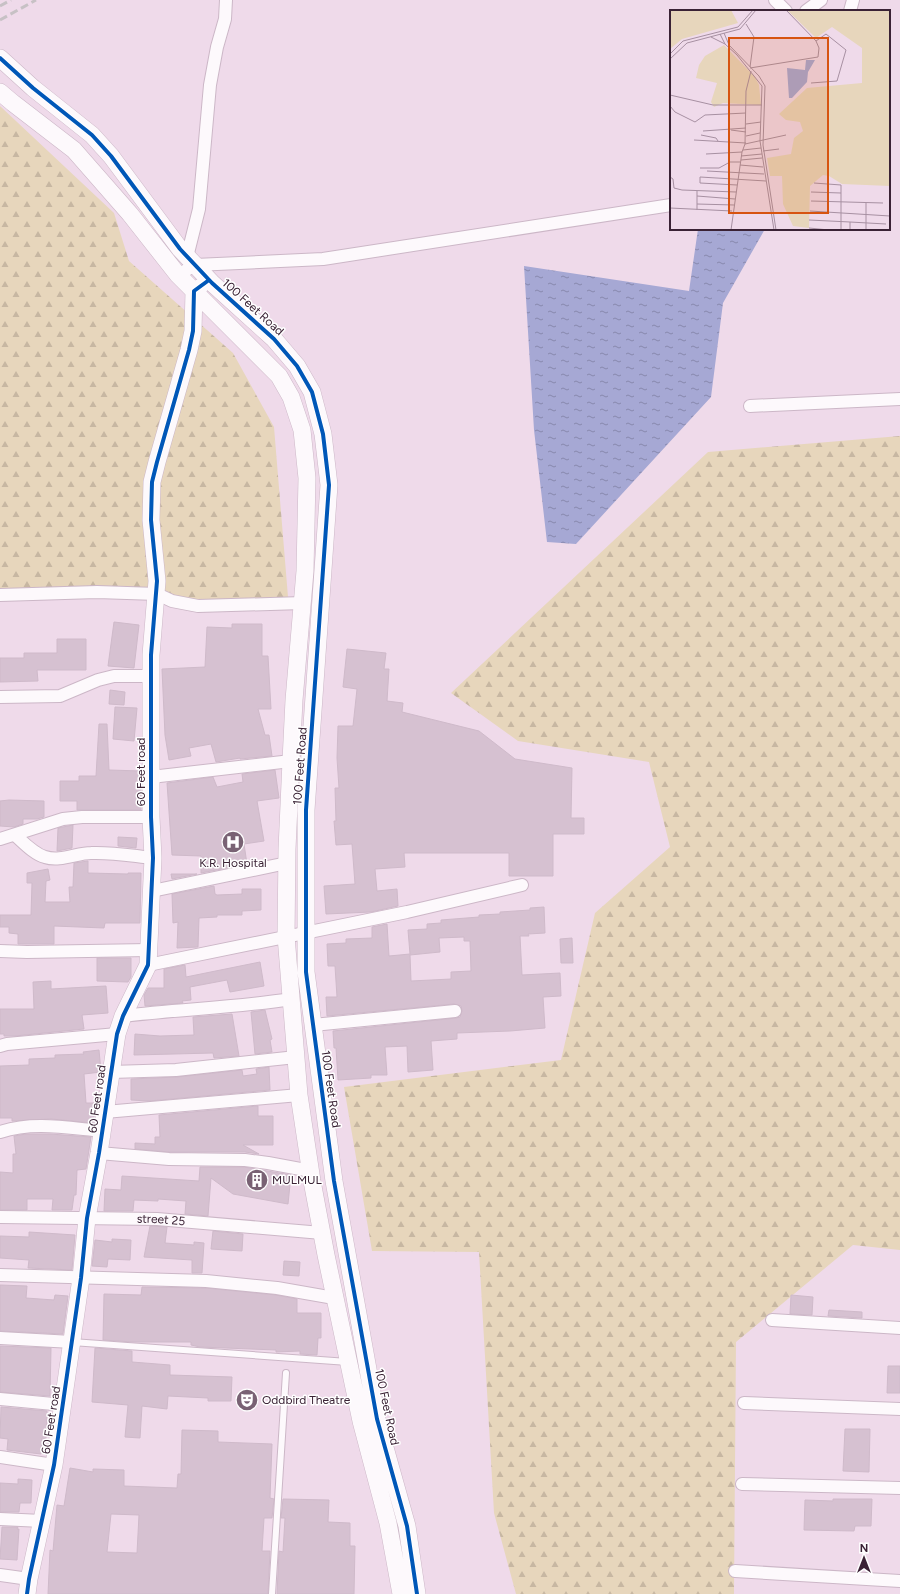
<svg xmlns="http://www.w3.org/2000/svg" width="900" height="1594" font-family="Figtree,sans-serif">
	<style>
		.forest { fill: url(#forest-firs) }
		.water { fill: url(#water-ripples) }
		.building { fill: #d6c1d1; stroke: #cfbaca; fill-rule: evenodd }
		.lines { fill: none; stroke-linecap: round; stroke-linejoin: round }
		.lane-casing { stroke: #ccb7c7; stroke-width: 8 }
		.street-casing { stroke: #ccb7c7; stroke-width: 14 }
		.secondary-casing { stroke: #ccb7c7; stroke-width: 18 }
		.lane { stroke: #fdf9fc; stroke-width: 6 }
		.street { stroke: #fdf9fc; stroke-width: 12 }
		.secondary { stroke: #fdf9fc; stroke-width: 17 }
		.rail { stroke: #c7c1c5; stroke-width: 3; stroke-dasharray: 8 4; stroke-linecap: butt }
		.cycleway-casing { stroke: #fff; stroke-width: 6 }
		.cycleway { stroke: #0057b8; stroke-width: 4 }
		.labels { text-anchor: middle; stroke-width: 3; stroke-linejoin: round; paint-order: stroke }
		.street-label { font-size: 12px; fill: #3a2235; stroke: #fff }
		.poi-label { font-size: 12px; fill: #3a2235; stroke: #fff; text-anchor: start }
		.inset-road { fill: none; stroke: #a790a2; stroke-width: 1 }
		.view { fill: #d75410; fill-opacity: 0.15; stroke: #d75410; stroke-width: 2 }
		.inset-edge { fill: none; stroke: #3a2235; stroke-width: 2 }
	</style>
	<defs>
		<pattern id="forest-firs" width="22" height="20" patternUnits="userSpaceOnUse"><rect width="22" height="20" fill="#e7d6bc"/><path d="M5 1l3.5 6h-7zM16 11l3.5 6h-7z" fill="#c7b7a2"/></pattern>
		<pattern id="water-ripples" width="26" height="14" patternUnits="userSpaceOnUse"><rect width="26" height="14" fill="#a6a8d4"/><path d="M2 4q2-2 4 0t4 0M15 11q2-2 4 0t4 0" fill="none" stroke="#8888ad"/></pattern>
	</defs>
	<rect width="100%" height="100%" fill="#efdaea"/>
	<path class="forest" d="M0,106L114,213L129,261L233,353L274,427L289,609L0,590Z
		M900,436V1250L853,1245L736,1342L734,1594H516L494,1513L479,1252L372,1251L344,1087L561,1060L595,913L670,847L649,762L518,741L451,693L708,452Z"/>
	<path class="water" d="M698,229H765L723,303L711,397L576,544L547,542L534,430L524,266L689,291Z"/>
	<path class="building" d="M114,622L139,625L134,668L108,666Z
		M232,624H262V656H268L271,709H258L265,735H269L272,756L240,759V758L216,762L211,744L189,748L191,756L169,760L165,735L162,669L205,667L207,627L232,628Z
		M57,639H86V670H37L38,681L0,682V658H24V653H57Z
		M347,649L386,653L384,669H389L387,701L403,703L402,712L479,731L515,759L572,768L571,818H584V834H553V876H509V853H404L405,867L375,869L377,891L397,889L398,906L371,912L326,914L324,886L355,884L352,844L336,845L334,821H336L335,788H339L337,758L338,726H353L357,689L343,687Z
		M110,690L125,692L124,705L109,704Z
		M115,707L137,708L134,741L113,739Z
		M99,724H107L109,770L141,771V810H77V801H60V781H79V776H96Z
		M275,770L279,798L257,801L264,841L244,844L247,864L201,873V856L172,855L167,783L213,777L217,787L243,782L242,774Z
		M9,800L44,801V817L37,819H23V824L14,827L0,826V801Z
		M73,825L72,848L57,851L58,828Z
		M118,837L137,838L136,848L118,846Z
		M88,861V873L128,874V873H141L140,923H105L104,928L54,926V944H18V934L9,933V927H0V915H31L32,883H27V873L48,869L50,880L46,881L45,902H70L69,887H73L74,863Z
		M171,874H197L172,879Z
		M214,886L215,894L217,895L242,894V889H261V910L242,911V915H217V917L199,918L198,947L177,948L178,922L173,923L172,894Z
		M544,907L545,933L528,934L529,936H520L522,975L560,973L561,996L543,997L545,1028L510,1031L457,1033V1039L431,1041L433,1070L408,1072L407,1046L385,1047L387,1075H371V1078L338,1080L336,1048H334L333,1031L456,1018L460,1017L462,1011L461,1006L454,1004L327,1016L326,997H337L335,966H328L327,944L346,943V939L372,938V927L387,924L389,956L410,954L408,930L427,929V924L441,923V920L479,917V915L500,914V912L530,910V908ZM464,937V941H470L471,971L451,972V979L411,981L410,955L440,952L439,938Z
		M572,938L573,963H561L560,939Z
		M97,958H131V977L128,982L97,981Z
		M260,962L264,986L230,992L227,980L190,987L191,1000L182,1001L183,1003L145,1006L144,995L148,988H164V969L185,965L186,977Z
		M51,981V989L106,986L108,1013L82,1015L84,1029L15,1036H4V1034H0V1009H34L33,982Z
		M265,1010L272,1039L270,1040L272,1052L255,1054L251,1012Z
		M232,1014L239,1056L214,1058L213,1053L134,1055L135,1034L160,1036L194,1035L193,1017Z
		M99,1050L101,1072L84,1074L86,1103H96L93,1123L51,1119L12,1121V1118H0V1066L29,1065V1059L55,1058V1055L84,1054L83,1052Z
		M269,1067L270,1090L149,1101L131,1100V1079L177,1077L242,1070L243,1076L257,1074L256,1069Z
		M258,1106V1116H273V1145H243L259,1154L245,1152H169L135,1149V1143L155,1144V1137H160L159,1115Z
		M26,1134H50L91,1137L86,1169L77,1170L76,1195H74L72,1210H52L53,1199H27V1210H0V1172L13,1173V1154H16L14,1136Z
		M200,1167H244L291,1175L288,1204L233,1194L211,1178L208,1216L185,1214L186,1201L158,1199V1201L134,1200L133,1211H104L105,1189L121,1190L122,1176L199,1181Z
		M150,1226L167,1227L165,1243L194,1245V1242L204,1243L202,1273H192V1260L144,1257Z
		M213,1231L243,1234L242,1251L211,1249Z
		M29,1232L75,1235L72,1270L28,1268L29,1260L0,1258V1236L29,1237Z
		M112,1239L131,1240L130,1260L108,1259L107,1267L92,1266L95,1240L112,1242Z
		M284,1261L300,1262L299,1276L283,1275Z
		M0,1285L27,1286L26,1298L54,1300L55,1295L68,1296L63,1334L0,1331Z
		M142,1287L206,1288L276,1295L297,1299V1313H321V1338H318L317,1355L300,1354V1351L276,1352V1350L200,1347L191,1345V1342H133L103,1340L104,1294L141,1295Z
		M791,1295L813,1297L812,1315L790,1314Z
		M829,1310L862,1312V1318L828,1316Z
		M0,1346L51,1348L50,1396L0,1392Z
		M95,1348L132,1351V1362L170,1365V1375L232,1377L231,1401H208V1398L168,1396L167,1409L142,1406L140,1438L125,1437L128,1405L92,1402Z
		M888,1366H900V1393H887Z
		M1,1407L47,1411L46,1439L42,1438L41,1454L7,1450L8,1439L0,1438Z
		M845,1429H870L869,1472L843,1471Z
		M182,1430L218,1431V1442L272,1444L270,1498L274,1499L272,1518H264L262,1551H270L268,1594H48L50,1550L53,1551L57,1505L64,1506L70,1468L93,1472V1469L124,1470V1486L177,1488L178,1474H181ZM111,1514L139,1515L137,1553L107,1552Z
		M18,1479L32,1480L31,1503H20L19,1512H0V1483L18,1484Z
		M283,1499L329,1500L328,1522L350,1523V1546H355L354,1594H277L279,1551L283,1552L285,1518H281Z
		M833,1499H872L871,1526H855L854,1531L804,1530L805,1500L833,1501Z
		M2,1527H18L17,1529H19L17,1560L0,1559Z"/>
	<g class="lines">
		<g class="lane-casing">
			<path id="lane" d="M72,1342L348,1362
				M272,1594L286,1373"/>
		</g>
		<g class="street-casing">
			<g id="street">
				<path d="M775,0L786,11"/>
				<path d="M806,11L821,0"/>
				<path d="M850,11L853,0"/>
				<path d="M187,257L199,209L210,85L217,47L225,19L226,0"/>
				<path d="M178,275L195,265L323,259L671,205"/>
				<path d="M750,406L900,399"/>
				<path d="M0,595L97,592L157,594L172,601L198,606L303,603"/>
				<path d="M0,697L60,696L98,680L114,676H151"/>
				<path d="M151,777L291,761"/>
				<path d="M15,835C24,843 34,854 45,857C60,862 77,853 91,853C112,852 133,856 153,858"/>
				<path d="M0,839L63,819L82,817H151"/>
				<path d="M152,891L287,863"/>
				<path d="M0,951L27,952L149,950"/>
				<path d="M148,965L407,912L522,885"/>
				<path d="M123,1016C179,1009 235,1008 291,999"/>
				<path d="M313,1025L455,1011"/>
				<path d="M0,1046L7,1044L117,1034"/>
				<path d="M111,1072L176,1070L296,1057"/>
				<path d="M105,1112L299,1095"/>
				<path d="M0,1132C33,1121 68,1128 102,1131"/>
				<path d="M99,1153L169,1159L245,1160L268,1163L311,1171"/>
				<path id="s1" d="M0,1217L157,1219L322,1233"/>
				<path d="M0,1275L206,1281L277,1288L334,1298"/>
				<path d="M772,1320L900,1328"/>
				<path d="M0,1338L72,1342"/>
				<path d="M0,1399L64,1405"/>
				<path d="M744,1403L900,1409"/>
				<path d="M0,1457L54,1465"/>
				<path d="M742,1484L900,1488"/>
				<path d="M0,1519L42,1521"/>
				<path d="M735,1571L900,1581"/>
				<path d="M0,1575L29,1579"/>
			</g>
		</g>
		<g class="secondary-casing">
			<path id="secondary" d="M0,58L33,88L92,135L111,156L180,249L212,283L274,339L297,366L312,392L323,434L329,485L306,810V972L334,1181L377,1419L407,1526L417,1594
				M0,92L13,103L74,150L130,214L178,275L279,376L291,397L302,430L307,478L305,571L294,700L291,761L287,849L286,936L299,1095L312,1181L326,1255L361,1421L388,1523L401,1594
				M27,1594L29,1579L54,1465L81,1278L87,1218L99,1153L117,1034L123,1016L148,965L153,858L151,817V655L157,581L151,520L152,482L157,462L189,350L193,331L194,291L199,288"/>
		</g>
		<use href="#lane" class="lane"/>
		<use href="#street" class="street"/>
		<use href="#secondary" class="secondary"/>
		<path class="rail" d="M0,6L11,0
			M0,20L36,0"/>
		<g class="cycleway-casing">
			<path id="cycleway" d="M0,58L33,88L92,135L111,156L180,249L212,283L274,339L297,366L312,392L323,434L329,485L306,810V972L334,1181L377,1419L407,1526L417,1594
				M27,1594L29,1579L54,1465L81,1278L87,1218L99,1153L117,1034L123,1016L148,965L153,858L151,817V655L157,581L151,520L152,482L157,462L189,350L193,331L194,291L209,280"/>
		</g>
		<use href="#cycleway" class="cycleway"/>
	</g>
	<defs>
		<g id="hospital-disc" transform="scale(1.15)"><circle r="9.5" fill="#796274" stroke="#fff"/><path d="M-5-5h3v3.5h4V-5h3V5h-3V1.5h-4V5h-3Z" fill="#fff"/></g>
		<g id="building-disc" transform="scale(1.15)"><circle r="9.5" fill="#796274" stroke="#fff"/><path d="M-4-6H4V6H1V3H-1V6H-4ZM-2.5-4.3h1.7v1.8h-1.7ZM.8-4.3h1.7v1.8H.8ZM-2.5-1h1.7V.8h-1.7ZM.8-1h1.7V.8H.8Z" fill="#fff"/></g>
		<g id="theatre-disc" transform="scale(1.15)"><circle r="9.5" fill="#796274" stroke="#fff"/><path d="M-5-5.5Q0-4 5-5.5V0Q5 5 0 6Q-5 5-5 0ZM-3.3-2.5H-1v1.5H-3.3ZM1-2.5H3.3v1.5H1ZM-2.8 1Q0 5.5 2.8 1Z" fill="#fff"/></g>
	</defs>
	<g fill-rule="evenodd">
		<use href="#hospital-disc" x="233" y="842"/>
		<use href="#building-disc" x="257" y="1180"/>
		<use href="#theatre-disc" x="247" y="1400"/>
	</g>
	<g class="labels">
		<g class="street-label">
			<text transform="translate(253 307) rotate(42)" y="4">100 Feet Road</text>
			<text transform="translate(300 766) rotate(-86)" y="4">100 Feet Road</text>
			<text transform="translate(141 772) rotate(-90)" y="4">60 Feet road</text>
			<text transform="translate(331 1089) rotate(82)" y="4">100 Feet Road</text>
			<text transform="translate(97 1099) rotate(-82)" y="4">60 Feet road</text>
			<text dy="4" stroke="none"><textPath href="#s1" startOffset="161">street 25</textPath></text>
			<text transform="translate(387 1407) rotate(78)" y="4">100 Feet Road</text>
			<text transform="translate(51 1420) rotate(-81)" y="4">60 Feet road</text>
		</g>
		<g class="poi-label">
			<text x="233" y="867" text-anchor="middle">K.R. Hospital</text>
			<text x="272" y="1184">MULMUL</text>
			<text x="262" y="1404">Oddbird Theatre</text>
		</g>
	</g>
	<g transform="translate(670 10)">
		<rect width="220" height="220" fill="#efdaea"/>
		<path d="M220,0V176L172,174L159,166L153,165L140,176L139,218L123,216L113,194L112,166H100L97,148L121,144L124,128L133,121L130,112L116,110L109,104L137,78L192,73V38L162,17L146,28L118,1ZM54,35L85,67L89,75L91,95L53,93L44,97L41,92L47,73L26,68L29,55L35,46Z" fill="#e7d6bc"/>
		<path d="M0,0H61L68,13L12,29L0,39Z" fill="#e7d6bc"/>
		<path d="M136,50H145L138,62L137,72L122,88H119L117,58L135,60Z" fill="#a6a8d4"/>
		<path class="inset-road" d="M76,14L84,27L80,57M54,23L59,35L89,66L95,76L93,135L106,220M50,24L55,34L67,45L92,76L90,131L104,220M41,27L55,34M0,44L13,31L68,17L83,0M0,49L17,33L70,19L86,0M80,58L148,47L149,38L146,31L116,0M141,73L167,71L176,40L156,24L146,31M0,85L43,95H92M0,96L5,102L25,112L35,105L76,103M76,114L91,112M61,120L76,122M33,121L76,118M31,125L46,128L48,131M76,126L90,123M24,130L76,133M75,134L116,125M73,140L91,138M93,141L109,139M36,144L72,142M71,146L92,144M71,150L92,148M70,155L93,157M30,158H49L60,152H70M37,161L94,164M0,167L3,169L4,178L12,180L66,182M144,173L171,175V220M67,175L30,173V167L96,171M141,182L171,183M27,186L65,189M141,191L213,193M27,194L64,195M0,198L62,201M27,200V181M140,201L220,206M139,210L180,212M139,218L159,220M61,220L72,142L75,134L76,81L81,61M180,220V212L216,214M196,220V193"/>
		<path class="view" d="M59,28H158V203H59Z"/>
		<rect width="220" height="220" class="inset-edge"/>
	</g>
	<g transform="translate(864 1558)" stroke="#ffffff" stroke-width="3" paint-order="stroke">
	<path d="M0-3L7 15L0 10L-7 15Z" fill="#3a2235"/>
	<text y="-6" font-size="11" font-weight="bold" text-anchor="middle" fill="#3a2235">N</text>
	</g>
</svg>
